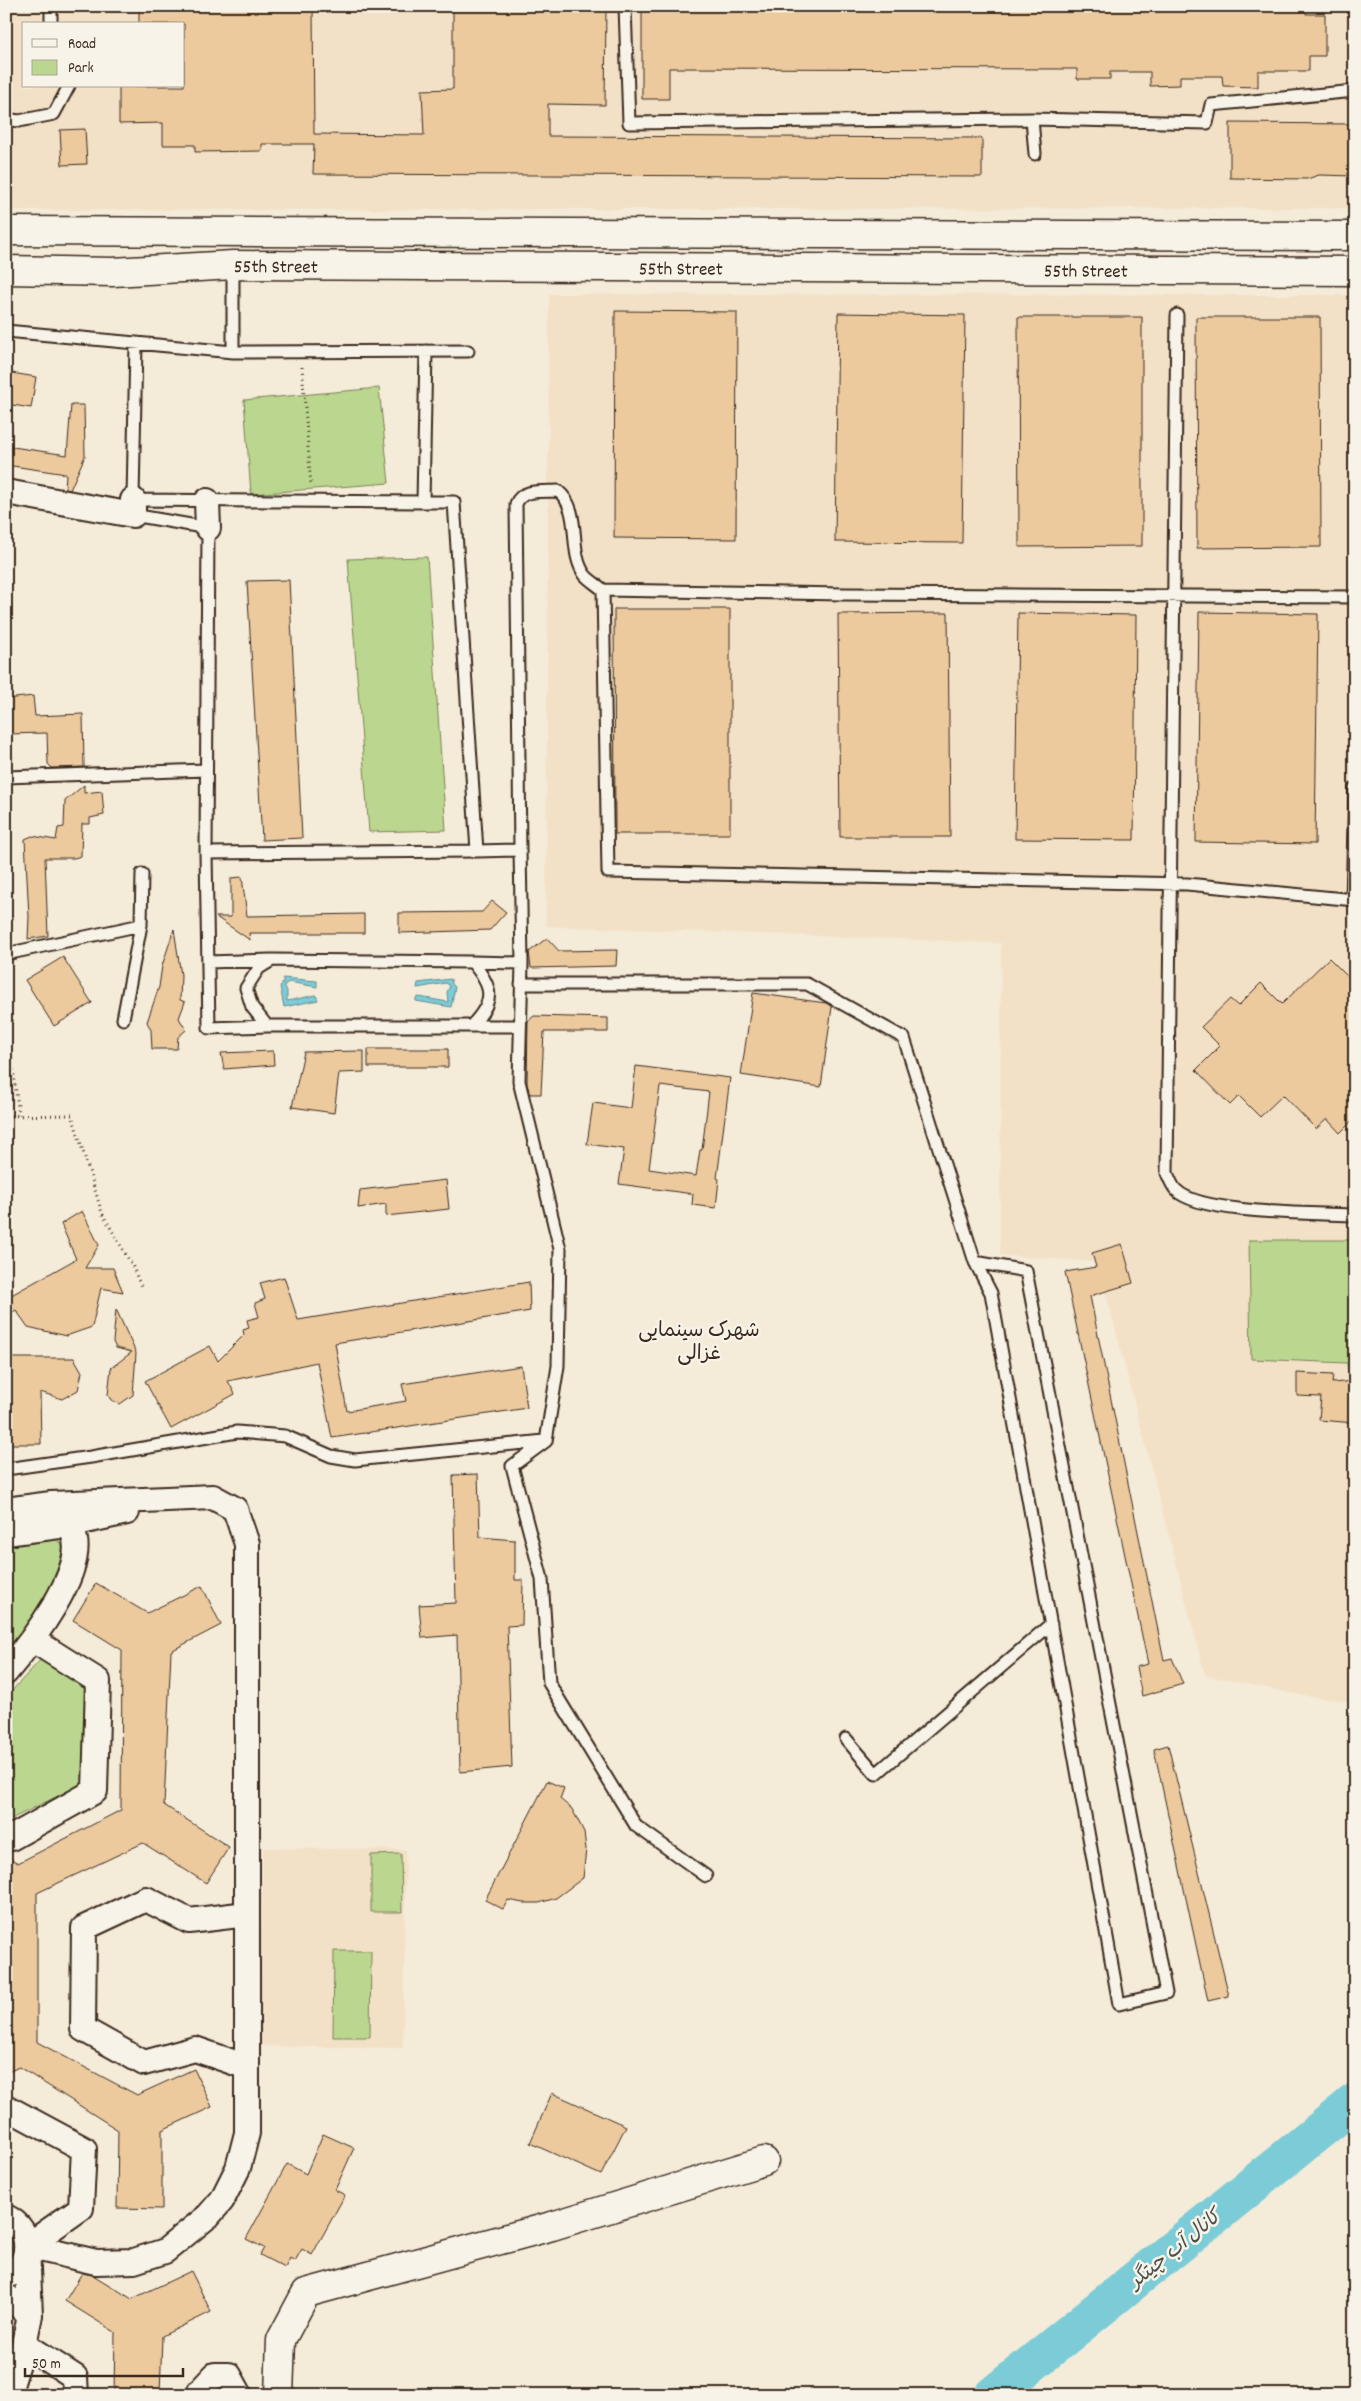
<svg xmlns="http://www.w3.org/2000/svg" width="1361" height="2401" font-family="Dekko,'Playpen Sans Arabic',sans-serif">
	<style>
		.built { fill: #f2e1c7; fill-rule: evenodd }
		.green { fill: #bbd78f; stroke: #7b8056 }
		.water { fill: #7cccd8; stroke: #628b8e }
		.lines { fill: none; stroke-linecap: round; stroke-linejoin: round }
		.river { stroke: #7cccd8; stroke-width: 38 }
		.building { fill: #ecca9e; stroke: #3b2a1e; fill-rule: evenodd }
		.lane-casing { stroke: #3b2a1e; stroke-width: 15 }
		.street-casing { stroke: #3b2a1e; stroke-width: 28 }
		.secondary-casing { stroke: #3b2a1e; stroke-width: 31 }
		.path { stroke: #3b2a1e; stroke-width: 3; stroke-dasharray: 1 4; stroke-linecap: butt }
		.lane { stroke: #f7f3e8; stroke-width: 11 }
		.street { stroke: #f7f3e8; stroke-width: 24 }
		.secondary { stroke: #f7f3e8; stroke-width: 28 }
		.labels { text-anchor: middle; stroke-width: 5; stroke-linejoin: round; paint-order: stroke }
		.street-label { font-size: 19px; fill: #3b2a1e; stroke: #f7f3e8 }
		.neighbourhood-label { font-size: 20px; fill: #3b2a1e; stroke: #f7f3e8 }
		.water-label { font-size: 20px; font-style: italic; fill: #4b524c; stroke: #f7f3e8 }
	</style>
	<rect width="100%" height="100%" fill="#f5ebd9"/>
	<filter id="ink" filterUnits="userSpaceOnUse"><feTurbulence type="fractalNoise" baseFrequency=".02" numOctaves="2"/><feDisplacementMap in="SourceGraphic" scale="10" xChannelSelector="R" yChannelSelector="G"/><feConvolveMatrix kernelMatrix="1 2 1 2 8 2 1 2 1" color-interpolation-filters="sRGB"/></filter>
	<g filter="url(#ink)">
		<path class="built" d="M6,6H1355V208L6,210ZM24,24H184V86H24Z
			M549,294L1355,295V1702L1305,1696L1205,1675L1098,1262L1000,1255L1001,943L546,926Z
			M263,1848L406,1850L403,2048L260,2046Z"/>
		<path class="green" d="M379,388L389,483L251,494L244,400Z
			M427,557L446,830L369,832L348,559Z
			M1249,1240H1355V1375L1349,1376L1347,1363L1251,1359Z
			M54,1536C66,1547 66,1555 64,1570L6,1658V1543Z
			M44,1656L91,1690L86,1782L7,1821L6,1697Z
			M401,1854L402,1912H371V1855Z
			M334,1951H371L370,2037H333Z"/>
		<path class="water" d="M283,978L317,981V987L289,982L284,985L287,991V1001L316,995L318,1000L284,1007L280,986L283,983Z
			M451,979L452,984L455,987L451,1007L416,1001V998L419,997L448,1002L447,992L450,986L446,983L417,988L418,983Z"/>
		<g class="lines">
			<path class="river" d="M993,2395L1355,2102"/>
		</g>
		<path class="building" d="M139,6H313L314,134L424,135L422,90L453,89V6H606L605,105L548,104V136L982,138V177L313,174L314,144H262V151L195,152V145H163V123L119,124V86H184V24H139Z
			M642,6H1306V14H1325V56H1309V71H1258V87L1223,86L1222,76H1180V85L1150,86V72H1110V79H1077V69L669,68V99H642Z
			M1230,123L1355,124V176L1319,175L1307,179L1230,178Z
			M85,129L87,164L62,165L60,130Z
			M615,311L737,312L736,539L614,538Z
			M838,313L965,315L962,543L835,542Z
			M1018,317H1142V546L1019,547Z
			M1196,317H1320L1321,547L1197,548Z
			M6,372L36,377L31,408L6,404Z
			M71,405H84L85,456L70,490L65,489L66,474L6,465V446L67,455Z
			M289,580L302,838L262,840L247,581Z
			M614,609H730V834H615Z
			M1199,612L1318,614L1315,844L1196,842Z
			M948,613L950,837H840L838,614Z
			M1018,613L1136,615L1134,840L1015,839Z
			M33,696L35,716L83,714L84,767L52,768L48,764L47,733L6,734V699Z
			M84,785V793L102,791L104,815L90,818V824H82L81,856L74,858H45L48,936L28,939L29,917L25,839L32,836L56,840L58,828L64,827L65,801Z
			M242,877L247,916L364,914V933H249L250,940L216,917H231V878Z
			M492,901L506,912L490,930L399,933V913L482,912Z
			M174,929L181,975L180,1000L185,1002L179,1018L186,1030L178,1037L177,1049H152L151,1030L147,1022L159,987L162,966Z
			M547,938L559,951L617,950L616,966L531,968L529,952Z
			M63,957L92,1003L54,1026L25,980Z
			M1329,958L1355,984V1118L1340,1133L1327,1119L1316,1129L1283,1095L1260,1117L1239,1096L1230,1105L1196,1070L1220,1046L1201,1027L1230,999L1238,1006L1261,983L1282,1004Z
			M753,993L826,1003L832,1007L821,1087L741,1075Z
			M534,1016L608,1018V1032H544L541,1094H530L527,1084L528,1021Z
			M368,1049H448V1067H368Z
			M273,1051L274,1065L224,1069L221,1053Z
			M364,1051V1072L339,1073L334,1113L292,1107L304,1052Z
			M636,1066L730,1078L717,1178L719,1179L716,1208L692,1205L693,1194L619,1184L624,1149L587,1144L593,1103L631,1108ZM660,1086L709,1092L702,1150H700L696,1176L649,1169Z
			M446,1180L449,1209L386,1216V1204L358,1208L360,1190Z
			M82,1211L99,1245L85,1268H113L123,1292L101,1288L92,1327L66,1336L28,1327L16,1310L6,1316V1298L76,1259L61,1224Z
			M1122,1244L1133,1283L1090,1296L1164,1660L1172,1658L1183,1684L1142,1696L1136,1667L1148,1664L1065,1272L1096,1267L1092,1253Z
			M284,1277L298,1320L529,1282L530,1311L335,1343L347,1411L406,1401L402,1384L521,1366L527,1408L332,1438L317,1362L228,1381L235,1394L171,1429L145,1381L210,1346L218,1361L244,1335L243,1330L249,1328L247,1320L259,1317L255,1303L265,1299L260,1283Z
			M116,1309L136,1353L133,1395L120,1404L111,1400L108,1395L111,1368L132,1352L116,1348L113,1342Z
			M6,1358H74L82,1372L78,1390L62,1399L40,1392L41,1444H6Z
			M1297,1373L1333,1375L1332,1383L1355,1381V1423L1319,1420L1321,1397L1297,1396Z
			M478,1474L480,1537L515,1540V1580H523L522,1625L507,1626L512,1767L460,1772L457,1635L422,1638L419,1605L456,1603L453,1475Z
			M96,1583L147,1613L202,1586L221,1625L171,1651L164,1805L229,1847L206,1883L143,1843L37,1893V2042L137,2095L194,2069L212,2107L162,2130V2209L117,2208L118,2130L19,2067L6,2073V1856L18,1863L121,1810L122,1650L73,1620Z
			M1168,1745L1229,1996L1208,2001L1154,1749Z
			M547,1781L564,1788L560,1799L572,1809L584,1832L586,1849L583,1878L556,1898L539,1903H523L508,1900L503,1909L485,1900Z
			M552,2093L626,2126L601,2175L530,2143Z
			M323,2134L354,2148L335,2190L345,2195L312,2255L302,2249L295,2261L290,2258L285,2268L260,2255L264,2248L246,2239L287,2164L306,2174Z
			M191,2271L211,2312L162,2336L160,2395H114L115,2332L65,2301L82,2273L93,2275L132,2299Z"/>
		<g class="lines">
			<g class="lane-casing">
				<path id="lane" d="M625,6L629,123L1032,119L1035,154
					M51,24V6
					M6,119L19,121L54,114L69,86
					M1032,119L1207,123L1211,105L1355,91
					M1177,315L1167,1173C1169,1178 1172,1186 1176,1190C1200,1215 1318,1213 1355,1215
					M6,331L233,352L468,351
					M136,343L133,500L423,502L426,351
					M233,352V265
					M133,515L208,528L206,853L477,851L454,502H423
					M1355,597L844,594L603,590L608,872L1187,884L1355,900
					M6,777L206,770
					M520,850L516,504C522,488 544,492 558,491C583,511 567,551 585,575C590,581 598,585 603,590
					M477,851L520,850L522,963L519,1081L560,1249L558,1366L546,1441L512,1466L542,1579L549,1683L636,1826L706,1876
					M206,853L209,1028L267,1026
					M1352,900L1355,788
					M141,925L142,874
					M6,954L141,925L123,1019
					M208,962L270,960
					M472,962L522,963
					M521,984H807L904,1038L975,1262L991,1293L1119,2004L1166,1993L1026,1271L975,1262
					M471,1026C495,1001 494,988 472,962L272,960L259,968L246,988L252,1007L267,1026H520
					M6,1469L91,1457L237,1432L285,1436L331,1456L355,1460L544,1441
					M846,1739L876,1774L1051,1624"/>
			</g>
			<g class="street-casing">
				<path id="street" d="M6,492L133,515V500
					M207,501L208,528
					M6,1510L51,1504L213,1497L235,1509L247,1544V2133L238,2168L222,2200L208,2216L165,2251L134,2261L96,2262L27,2246
					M6,1533L67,1525L127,1512
					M6,1672C29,1645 89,1569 73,1533C70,1526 63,1520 59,1514
					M6,1835L11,1838L95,1791L98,1681L33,1640
					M247,2067L195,2049L144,2063L83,2029L84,1928L146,1899L189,1921L247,1914
					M6,2107L84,2149L81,2208L27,2246
					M6,2217C34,2230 32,2264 6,2277
					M6,2296L30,2315
					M24,2344L75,2377L76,2395
					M8,2395L24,2344L30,2315L27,2246
					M200,2395V2391L215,2375H229L240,2395"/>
			</g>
			<g class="secondary-casing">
				<g id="secondary">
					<path d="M6,231L1355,236"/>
					<path id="s1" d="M6,270L113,272L233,265L1355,271"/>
					<path d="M279,2395L281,2340L306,2293L552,2226L764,2161"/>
				</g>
			</g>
			<path class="path" d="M302,367L311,486
				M6,1015L19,1115
				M6,1116L72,1115L102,1213L133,1267L142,1289"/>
			<use href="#lane" class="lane"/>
			<use href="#street" class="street"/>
			<use href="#secondary" class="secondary"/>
		</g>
	</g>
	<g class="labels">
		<g class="street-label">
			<text dy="7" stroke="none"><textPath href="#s1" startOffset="270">55th Street</textPath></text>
			<text dy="7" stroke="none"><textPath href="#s1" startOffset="675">55th Street</textPath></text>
			<text dy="7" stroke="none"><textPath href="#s1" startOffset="1080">55th Street</textPath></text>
		</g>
		<g class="neighbourhood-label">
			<text x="699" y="1336">شهرک سینمایی<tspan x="699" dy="23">غزالی</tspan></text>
		</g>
		<g class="water-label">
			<text transform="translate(1174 2248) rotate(-39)" y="7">کانال آب چیتگر</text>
		</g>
	</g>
	<rect width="1361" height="2401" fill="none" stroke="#f7f3e8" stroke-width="25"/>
	<rect x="12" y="12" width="1336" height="2376" fill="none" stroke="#3b2a1e" stroke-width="2" filter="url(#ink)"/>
	<rect x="22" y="22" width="162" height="65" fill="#f7f3e8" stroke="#aca397"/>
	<rect x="32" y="39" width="25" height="8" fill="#f7f3e8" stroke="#aca397"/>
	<text x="68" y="48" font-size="15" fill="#3b2a1e">Road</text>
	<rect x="32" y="60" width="25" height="15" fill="#bbd78f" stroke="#aca397"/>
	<text x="68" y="72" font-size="15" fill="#3b2a1e">Park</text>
	<path d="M25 2368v8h158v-8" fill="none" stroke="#3b2a1e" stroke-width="2.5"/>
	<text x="32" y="2368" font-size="15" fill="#3b2a1e" stroke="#f7f3e8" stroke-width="4" paint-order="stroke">50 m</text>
</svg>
